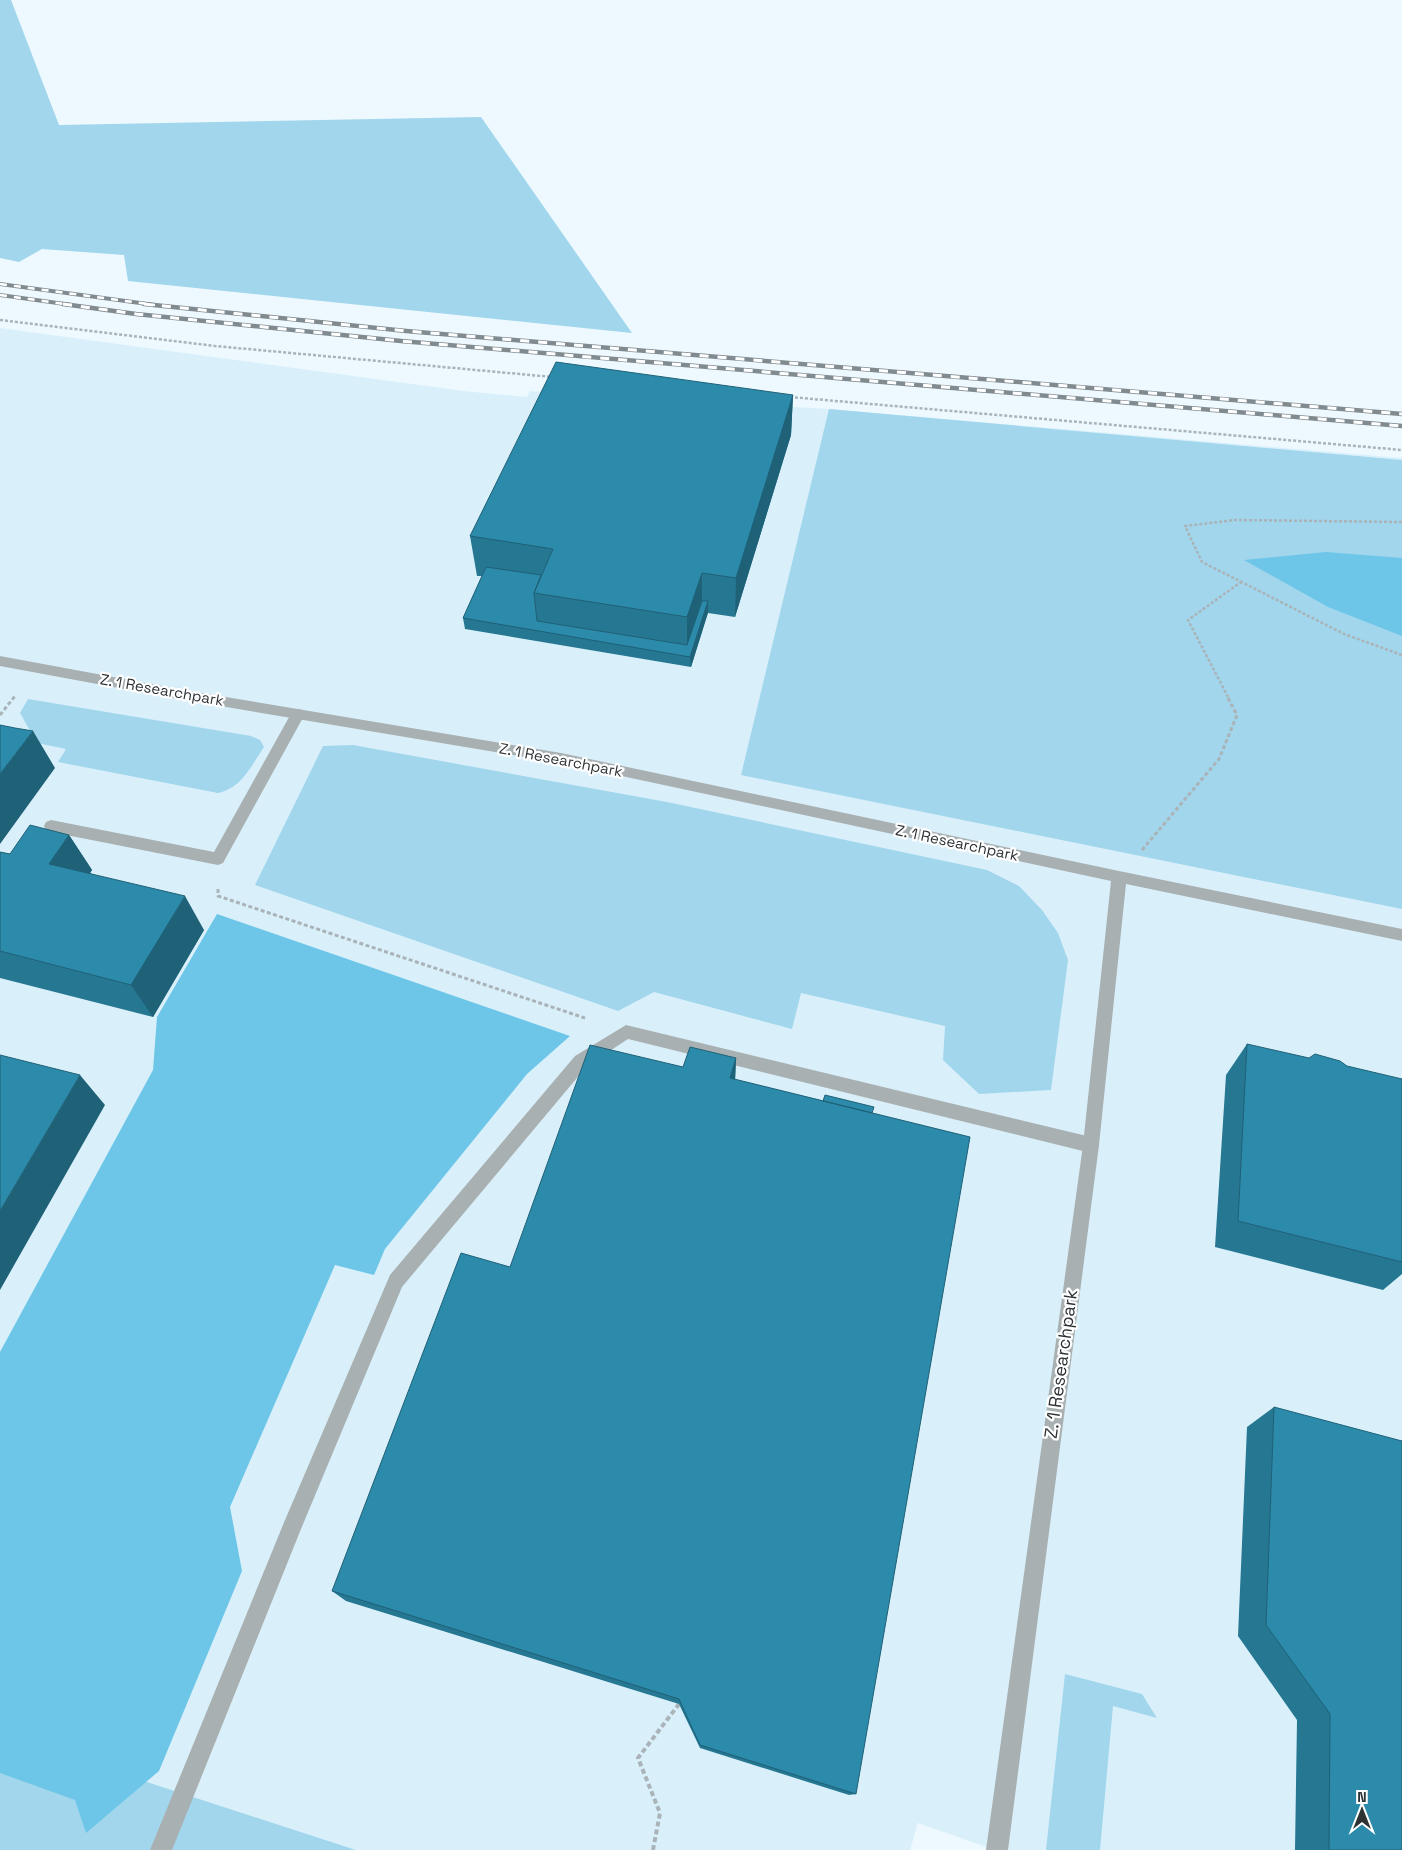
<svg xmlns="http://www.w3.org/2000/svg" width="1402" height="1850" font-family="'Space Grotesk',sans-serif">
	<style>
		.built { fill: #d9f0fb }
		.green { fill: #a2d6ec }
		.forest { fill: #6dc6e8 }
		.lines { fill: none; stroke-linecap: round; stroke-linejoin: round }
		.path-far2 { stroke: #a9b3b8; stroke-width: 2.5; stroke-dasharray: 3 2; stroke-linecap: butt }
		.path-far1 { stroke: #a9b3b8; stroke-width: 3; stroke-dasharray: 4 2.5; stroke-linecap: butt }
		.path { stroke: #a9b3b8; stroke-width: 4; stroke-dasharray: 5 3; stroke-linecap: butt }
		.lane { fill: #a9b0b2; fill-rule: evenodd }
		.street { fill: #a9b0b2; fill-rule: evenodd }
		.rail-far1-casing { stroke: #818a8e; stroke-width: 4 }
		.rail-casing { stroke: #818a8e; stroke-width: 4.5 }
		.rail-far1 { stroke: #fff; stroke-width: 2.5; stroke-dasharray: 7; stroke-linecap: butt }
		.rail { stroke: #fff; stroke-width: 3; stroke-dasharray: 9; stroke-linecap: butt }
		.wall { fill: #267792 }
		.shaded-wall { fill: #1f6177 }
		.building { fill: #2c8aaa; stroke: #1f6177 }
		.labels { text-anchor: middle; stroke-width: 4.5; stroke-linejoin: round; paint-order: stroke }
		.street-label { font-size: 15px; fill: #2d3335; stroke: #fff }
		.near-street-label { font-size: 18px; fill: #2d3335; stroke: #fff }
	</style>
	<rect width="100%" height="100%" fill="#edf9ff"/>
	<path class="built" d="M0,328L464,391L527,397L530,391L829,409L1402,458V1850H995L918,1823L910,1850H356L101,1767L0,1684Z"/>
	<path class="green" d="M0,0H11L59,125L481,117L632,333L128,281L124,255L42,249L19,262L0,258Z
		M829,409L1402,460V909L741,775Z
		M28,699L251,736L260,740L264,747C251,766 242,788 218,793L58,762L66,749L37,743L20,713Z
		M353,745L667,802L987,870L1019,886L1042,910L1058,933L1068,960L1051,1090L979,1094L943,1060L945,1026L801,993L792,1029L654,992L618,1011L255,885L323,746Z
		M1065,1674L1142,1694L1157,1718L1113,1706L1100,1850H1046Z
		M0,1684L101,1767L356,1850H0Z"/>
	<path class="forest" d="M1326,552L1402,558V636L1328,607L1244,560Z
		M217,914L570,1036L527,1074L385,1249L374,1275L335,1265L230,1507L242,1571L159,1771L86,1833L75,1800L0,1773V1352L153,1070L157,1017Z"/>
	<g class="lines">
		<path class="path-far2" d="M0,320L215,346L552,377
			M790,397L1402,450
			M1402,522L1235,520L1185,526L1202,562L1344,634L1402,655
			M1228,697L1188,620L1241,582"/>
		<path class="path-far1" d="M0,715L15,696
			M1142,850L1219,759L1237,715L1227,696
			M218,889V896L585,1018"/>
		<path class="path" d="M653,1850L660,1813L638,1758L679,1704"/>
		<path class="lane" d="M298,709L303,710L305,714L223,863L218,865L51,832L46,830L44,826L46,822L51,820L214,852L293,710Z
			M626,1025L1091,1137L1097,1140L1099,1145L1097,1150L1091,1153L628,1039L587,1066L402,1287L301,1529L172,1850H150L285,1520L390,1275L575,1056Z"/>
		<path class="street" d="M0,656L178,689L561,753L1119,871L1402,929V941L1126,884L1099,1145L1008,1850H986L1083,1145L1111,881L561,763L178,699L0,666Z"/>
		<g class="rail-far1-casing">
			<path id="rail-far1" d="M0,284L155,305
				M0,295L72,305"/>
		</g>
		<g class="rail-casing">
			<path id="rail" d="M63,304L136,314L401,341L1402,426
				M144,304L406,331L1402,414"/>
		</g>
		<use href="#rail-far1" class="rail-far1"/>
		<use href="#rail" class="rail"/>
	</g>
	<path class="wall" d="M793,395L791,435L735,617L708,613L691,667L465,629L463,618L482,576H477L470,536Z
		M69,835L92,870L90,873L204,930L153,1017L0,978V852L10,854Z
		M1247,1044L1402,1262V1274L1383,1290L1215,1247L1226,1075Z
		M736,1058L735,1080L872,1113L856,1794L849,1795L700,1748L679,1704L346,1601L332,1591L510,1267Z
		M1274,1407L1402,1850H1295L1297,1720L1238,1636L1247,1427Z"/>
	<path class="shaded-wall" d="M793,395L791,435L735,617L736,578Z
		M702,573V612L687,656V617Z
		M708,601V612L691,667L690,657Z
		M33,731L55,768L0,844V774Z
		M69,835L92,870L73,899L49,864Z
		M185,896L204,930L153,1017L131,985Z
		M736,1058L735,1082L730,1078Z
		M80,1075L105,1105L0,1290V1211Z"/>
	<path class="building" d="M556,362L793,395L736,578L702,573L687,617L534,593L553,549L470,536Z
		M486,567L541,575L534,593L537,621L687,645L702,601H708L690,657L463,618Z
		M0,725L15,728L33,731L0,774Z
		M30,825L69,835L49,864L185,896L131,985L0,951V852L10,854Z
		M1247,1044L1309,1058L1315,1054L1340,1061L1347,1066L1402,1079V1262L1238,1221Z
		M590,1045L683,1067L690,1047L736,1058L730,1078L970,1137L856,1794L700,1745L679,1699L332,1591L461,1253L510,1267Z
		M0,1055L80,1075L0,1211Z
		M825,1095L874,1107L872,1113L823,1101Z
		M1274,1407L1402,1441V1850H1329L1330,1714L1266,1625Z"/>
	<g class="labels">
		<g class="street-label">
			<text transform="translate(162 690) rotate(10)" y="5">Z. 1 Researchpark</text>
			<text transform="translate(561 760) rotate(11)" y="5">Z. 1 Researchpark</text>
			<text transform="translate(957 843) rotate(12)" y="5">Z. 1 Researchpark</text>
		</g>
		<g class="near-street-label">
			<text transform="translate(1061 1364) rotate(-82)" y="6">Z. 1 Researchpark</text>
		</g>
	</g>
	<g transform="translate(1362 1810)" stroke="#ffffff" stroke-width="4" paint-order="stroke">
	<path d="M0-4L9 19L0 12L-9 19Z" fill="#2d3335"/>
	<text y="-8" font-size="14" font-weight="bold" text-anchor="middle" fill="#2d3335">N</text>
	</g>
</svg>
